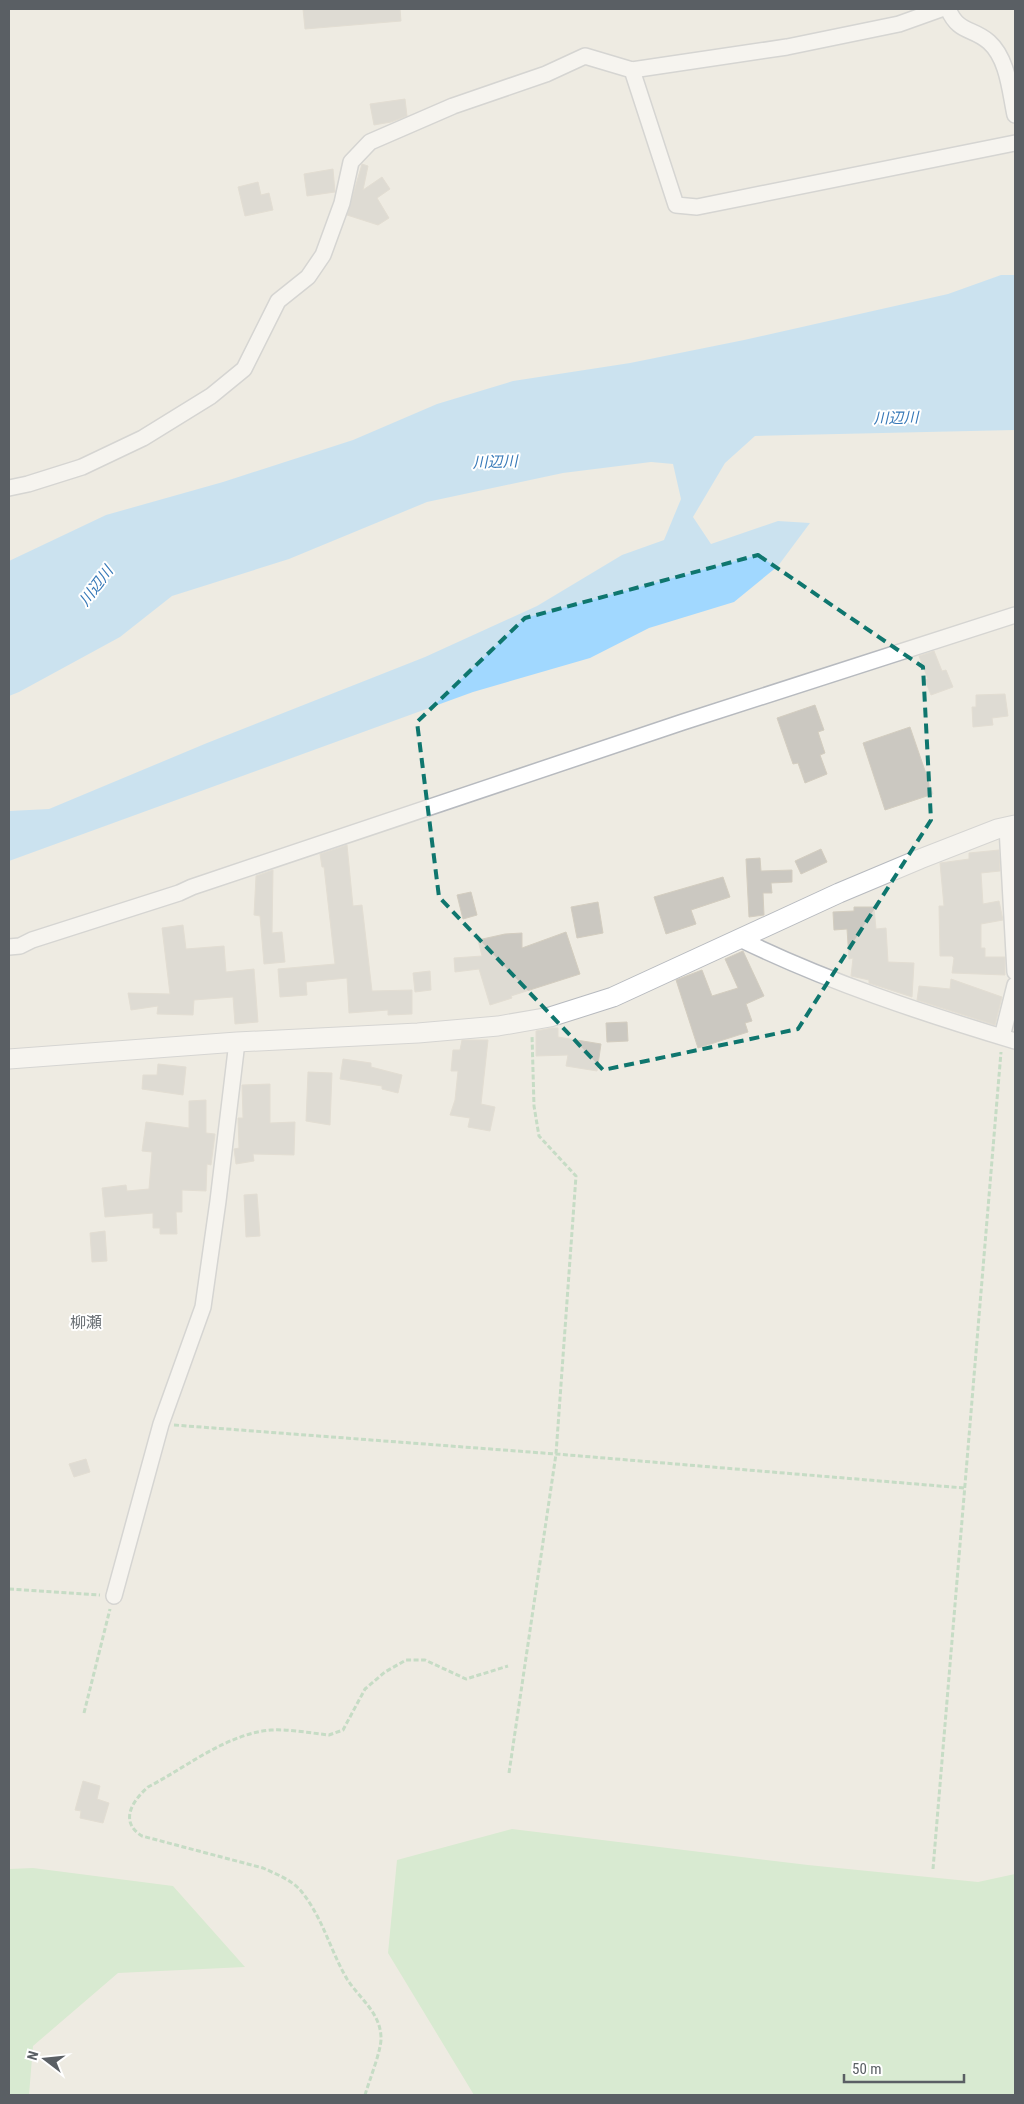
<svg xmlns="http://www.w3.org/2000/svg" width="1024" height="2104" font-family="'Roboto Condensed','Noto Sans JP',sans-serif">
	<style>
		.green { fill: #bde8bc }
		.water { fill: #a1d8ff }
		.building { fill: #cbc8c1; stroke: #d3cdc0 }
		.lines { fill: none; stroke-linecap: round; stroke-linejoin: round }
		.minor-casing { stroke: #b7babf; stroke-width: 18 }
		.tertiary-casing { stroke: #b7babf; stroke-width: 21 }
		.path { stroke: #94c9a2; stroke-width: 3; stroke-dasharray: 5 2.5; stroke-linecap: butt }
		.minor { stroke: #fff; stroke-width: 15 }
		.tertiary { stroke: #fff; stroke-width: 19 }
		.marked { fill: none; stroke: #0f766e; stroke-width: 4; stroke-dasharray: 10 6; stroke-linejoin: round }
		.labels { text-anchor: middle; stroke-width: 4; stroke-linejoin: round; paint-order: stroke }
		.water-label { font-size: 15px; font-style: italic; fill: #3779b8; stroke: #fff }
		.quarter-label { font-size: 16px; fill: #6b7176; stroke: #fff }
	</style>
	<rect width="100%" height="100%" fill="#eeebe2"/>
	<path class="green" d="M512,1829L808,1865L978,1882L1015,1874V2095H474L388,1953L397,1860Z
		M33,1868L173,1886L245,1967L118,1973L33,2046L29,2095H9V1869Z"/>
	<path class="water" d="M1001,275H1015V430L755,436L725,463L693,517L711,544L778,521L810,523L778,566L734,602L649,628L590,658L473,692L9,861V811L49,809L207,743L425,657L537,606L622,555L664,540L681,499L673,464L651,462L563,473L427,502L289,559L172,596L120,637L19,692L9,696V561L106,515L223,482L353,440L437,404L513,381L630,363L744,340L948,294Z"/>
	<path class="building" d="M303,9H400L401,21L305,29Z
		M405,99L407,116L391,122L374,125L370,104Z
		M362,164L368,166L363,190L382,177L390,189L377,198L389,218L378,225L347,215Z
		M333,169L335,192L307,196L304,174Z
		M258,182L261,195L269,193L273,210L245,216L238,187Z
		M934,651L942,671L946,670L953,687L931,695L925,680L928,679L919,656Z
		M1005,694L1008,716L992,718L993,725L973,727L972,707H976V695Z
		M815,705L824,730L818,732L825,753L820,755L827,774L805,783L798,763L793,764L777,718Z
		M910,727L933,794L885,810L863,743Z
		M347,845L353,906L362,905L372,991L412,990V1014L388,1015V1010L349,1013L347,978L306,982L307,995L280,997L278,969L335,964L324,867H322L320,854Z
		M821,849L827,862L801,874L795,861Z
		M999,850L1000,871L981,873L983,904L999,901L1003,920L981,924V948H985V957H1005V975L952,973L954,958L952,956H940L939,906H944L940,863L969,859V853Z
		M760,858L761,871L792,870V882L771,883L772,893H763L764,915L749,917L746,859Z
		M273,870L272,933L282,932L285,962L264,964L260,916L254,915L256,876Z
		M723,877L730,897L691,910L696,924L666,934L654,897Z
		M471,892L477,915L463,919L457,895Z
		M598,902L603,933L577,938L571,907Z
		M854,907H874L876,929L886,928L888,962L914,963L912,997L869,983V980L851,976L853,958L849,959L847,929L834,930L833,912L854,911Z
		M183,925L186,949L224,946L226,972L254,969L258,1022L235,1024L233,997L194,1000L193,1015L157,1014L158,1006L131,1010L128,993L170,994L162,928Z
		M566,932L580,974L511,996L512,998L490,1005L479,969L455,972L454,958L482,956L478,940L505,934L522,933V948Z
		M743,951L764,996L746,1004L752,1021L745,1023L748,1032L698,1048L676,980L702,970L712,996L738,988L725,959Z
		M430,971L431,990L415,992L413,973Z
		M951,979L1002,997L995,1025L917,1000L919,986L950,989Z
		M627,1022L628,1041L607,1042L606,1023Z
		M552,1028H558V1037L601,1044L597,1071L566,1066L568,1055L536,1056V1031Z
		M462,1040H488L481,1104L495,1107L490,1131L468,1127L470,1118L450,1115L455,1100L458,1071H451L453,1050H460Z
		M343,1059L371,1063V1067L402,1075L398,1093L382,1089V1086L340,1079Z
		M158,1064L186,1067L183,1095L142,1089L143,1075H157Z
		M308,1072L332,1073L330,1125L306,1121Z
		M270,1084V1123L295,1122L294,1155L253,1154L254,1161L236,1164L234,1149L239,1148L238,1118H243L242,1085Z
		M206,1100V1133L215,1134L211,1165L207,1164L206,1191L182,1190V1212H176L177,1234H160V1228H153V1213L105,1217L102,1188L126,1185L127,1191L149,1189L152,1152L142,1151L146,1122L189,1128V1101Z
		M257,1194L260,1236L246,1237L244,1195Z
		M105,1231L107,1261L92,1262L90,1233Z
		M86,1459L90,1472L74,1477L69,1464Z
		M83,1781L100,1786L97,1799L109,1803L103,1823L80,1818L81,1811L75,1810Z"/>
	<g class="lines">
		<g class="minor-casing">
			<path id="minor" d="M948,9C959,34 972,27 989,42C1008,59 1010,92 1015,115
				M632,70L676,205L697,207L1015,143
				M9,488L28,484L82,467L143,438L211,396L244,369L278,301L308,277L323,255L342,203L351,162L370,142L453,106L546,74L585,56L632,70L787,47L899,24L941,9
				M1007,827L1015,972
				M740,939C828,982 922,1013 1015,1041
				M9,947L20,946L32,940L179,893L192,887L683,722L1015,615
				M1002,1037L1015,985
				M114,1596L161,1424L203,1307L218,1201L237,1042"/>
		</g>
		<g class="tertiary-casing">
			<path id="tertiary" d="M9,1059L237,1042L418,1033L498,1026L550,1017L613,997L839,893L920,859L997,829L1015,825"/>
		</g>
		<path class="path" d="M174,1425L556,1454L964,1488
			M9,1589L100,1595
			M84,1713L110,1609
			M509,1773L556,1454L576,1176L539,1136L534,1106L532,1035
			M933,1869L1001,1052
			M365,2095C369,2081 382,2049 381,2037C380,2012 359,1998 347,1979C330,1950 323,1918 301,1891C292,1880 276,1874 263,1868L142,1836C119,1822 132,1801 148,1787C187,1767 226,1734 271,1730C289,1729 310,1733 329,1735L343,1730L365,1689L385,1672L406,1660H425L466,1679L508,1666"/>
		<use href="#minor" class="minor"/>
		<use href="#tertiary" class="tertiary"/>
	</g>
	<path d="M0 0H1024V2104H0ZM758,555L923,667L931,820L798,1029L603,1070L439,897L417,722L525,618Z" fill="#eeebe2" fill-opacity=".55" fill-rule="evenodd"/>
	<path class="marked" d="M758,555L923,667L931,820L798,1029L603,1070L439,897L417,722L525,618Z"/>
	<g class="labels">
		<g class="water-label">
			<text transform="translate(896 418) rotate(-1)" y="5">川辺川</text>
			<text transform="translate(495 462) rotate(-2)" y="5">川辺川</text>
			<text transform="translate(96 586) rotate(-53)" y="5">川辺川</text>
		</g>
		<g class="quarter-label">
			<text x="86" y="1328">柳瀬</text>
		</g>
	</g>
	<rect width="1024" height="2104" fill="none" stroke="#5a5f64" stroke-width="20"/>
	<g transform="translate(45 2059) rotate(286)" stroke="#ffffff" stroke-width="4" paint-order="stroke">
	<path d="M0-4L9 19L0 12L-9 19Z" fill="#5a5f64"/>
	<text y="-8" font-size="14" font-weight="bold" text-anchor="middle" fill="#5a5f64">N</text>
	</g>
	<path d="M844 2074v8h120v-8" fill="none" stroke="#5a5f64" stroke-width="2.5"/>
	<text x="852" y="2074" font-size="15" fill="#5a5f64" stroke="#ffffff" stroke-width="4" paint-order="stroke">50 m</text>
</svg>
